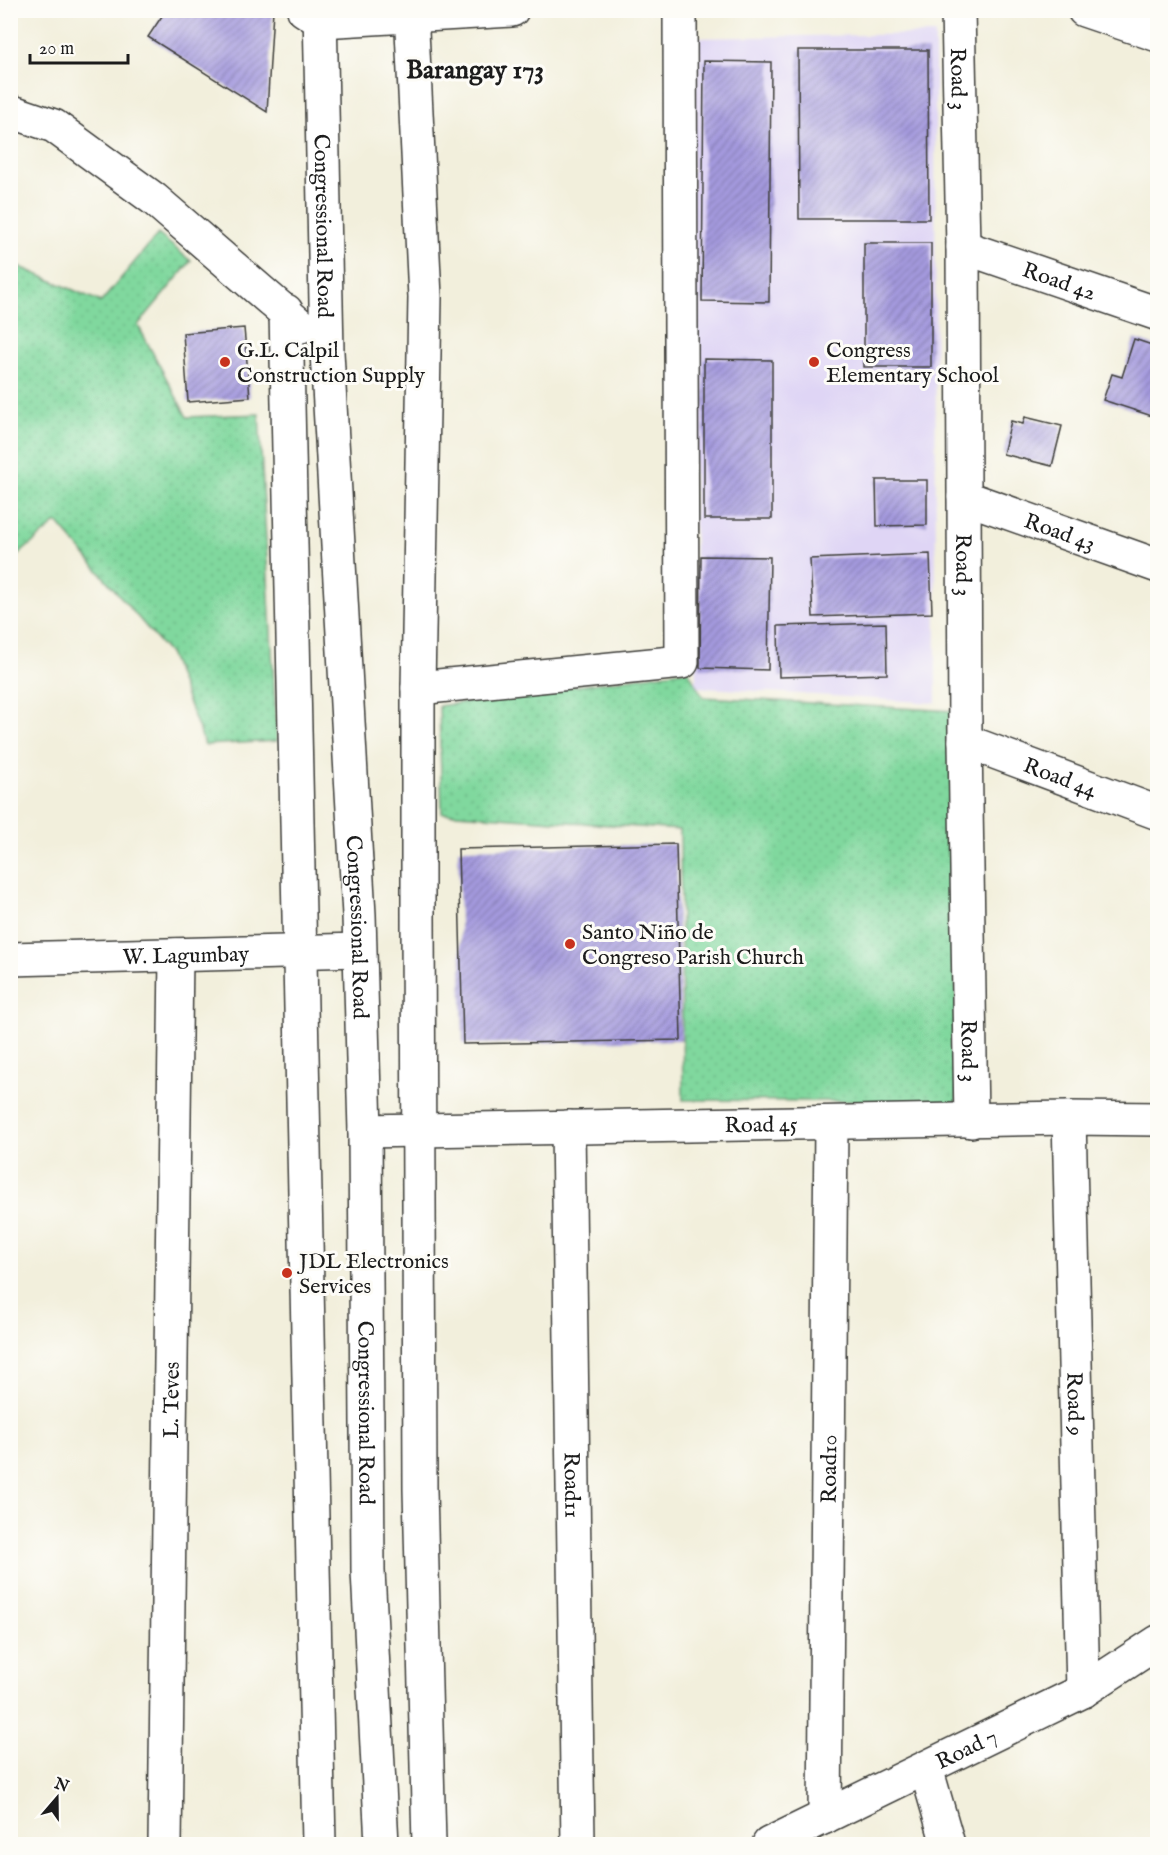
<svg xmlns="http://www.w3.org/2000/svg" width="1168" height="1855" font-family="'IM FELL English',serif">
	<style>
		.built { fill: #dfd5f5 }
		.grass { fill: url(#grass-dots); stroke: #4e7a5d; stroke-width: 1.5 }
		.building { fill: url(#building-hatch) }
		.lines { fill: none; stroke-linecap: round; stroke-linejoin: round }
		.minor-casing { stroke: #3c3c39; stroke-width: 36 }
		.major-casing { stroke: #3c3c39; stroke-width: 36 }
		.minor { stroke: #fff; stroke-width: 33 }
		.major { stroke: #fff; stroke-width: 33 }
		.poi-dot { fill: #c8321e; stroke: #fdfcf7; stroke-width: 2 }
		.labels { text-anchor: middle; stroke-width: 6; stroke-linejoin: round; paint-order: stroke }
		.street-label { font-size: 22px; fill: #1c1c1c; stroke: #fdfcf7 }
		.poi-label { font-size: 22px; fill: #1c1c1c; stroke: #fdfcf7; text-anchor: start }
		.quarter-label { font-size: 26px; font-weight: bold; fill: #1c1c1c; stroke: #fdfcf7 }
	</style>
	<defs>
		<pattern id="grass-dots" width="8" height="8" patternUnits="userSpaceOnUse" patternTransform="scale(1.5)"><rect width="8" height="8" fill="#80d89e"/><path d="M2 2h.1M6 6h.1" fill="none" stroke="#6eb988" stroke-width="1.8" stroke-linecap="round"/></pattern>
		<pattern id="building-hatch" width="6" height="6" patternUnits="userSpaceOnUse" patternTransform="scale(1.5)"><rect width="6" height="6" fill="#a49ade"/><path d="M-1 1l2-2M0 6l6-6M5 7l2-2" fill="none" stroke="#857db3"/></pattern>
	</defs>
	<rect width="100%" height="100%" fill="#fdfcf7"/>
	<filter id="ink" filterUnits="userSpaceOnUse"><feTurbulence type="fractalNoise" baseFrequency=".0167" numOctaves="2"/><feDisplacementMap in="SourceGraphic" scale="12" xChannelSelector="R" yChannelSelector="G"/><feConvolveMatrix kernelMatrix="1 2 1 2 8 2 1 2 1" color-interpolation-filters="sRGB"/></filter>
	<filter id="wash" filterUnits="userSpaceOnUse"><feTurbulence type="fractalNoise" baseFrequency=".008" numOctaves="4" result="noise"/><feDisplacementMap in="SourceGraphic" scale="24" xChannelSelector="R" yChannelSelector="G"/><feGaussianBlur stdDeviation="1.35" result="paint"/><feColorMatrix in="noise" values="0 0 0 0 0 0 0 0 0 0 0 0 0 0 0 0 0 1.4 0 .05"/><feComposite in="paint" operator="in"/></filter>
	<g filter="url(#wash)">
		<rect width="100%" height="100%" fill="#f2efdc"/>
		<path class="built" d="M935,34L936,703L696,687L691,38Z"/>
		<path class="grass" d="M158,234L191,261L138,325L187,417L259,414L277,741L205,745L170,655L57,522L11,561V263L101,302Z
			M688,670L703,697L954,711L957,1102L683,1100L680,830L442,813L439,706Z"/>
		<g id="blocks">
			<path class="building" d="M166,10H273L267,112L148,37Z
				M798,50H928L929,219H799Z
				M704,61L771,62L769,302L702,301Z
				M864,243H931V367H864Z
				M244,328L250,397L188,402L183,333Z
				M1134,339L1158,347V418L1103,400L1112,374L1122,377Z
				M704,359L772,360V519H704Z
				M1025,417L1062,426L1052,466L1003,454L1011,421L1023,424Z
				M876,480H927V525L877,526Z
				M930,554L932,613L813,617L810,559Z
				M701,556L770,557L768,670L700,668Z
				M886,623L887,674L779,677L778,626Z
				M676,844L681,1040L463,1044L458,849Z"/>
		</g>
	</g>
	<g filter="url(#ink)">
		<use href="#blocks" fill-opacity="0" stroke="#3c3c39" stroke-width="1.5"/>
		<g class="lines">
			<g class="minor-casing">
				<g id="minor">
					<path d="M304,10L321,21L512,10"/>
					<path d="M411,10L425,297L418,688V912L420,1490L429,1844"/>
					<path id="s1" d="M958,10L963,247L965,741L971,1121"/>
					<path d="M1084,10L1158,35"/>
					<path d="M10,111L54,126L154,199L301,326"/>
					<path id="s2" d="M963,247L1158,314"/>
					<path d="M286,311L319,1844"/>
					<path id="s3" d="M964,497L1158,566"/>
					<path d="M418,688L682,662L680,10"/>
					<path id="s4" d="M965,741L1158,813"/>
					<path id="s5" d="M10,959L359,950"/>
					<path id="s6" d="M1069,1118L1083,1691"/>
					<path id="s7" d="M568,1127L578,1844"/>
					<path id="s8" d="M365,1131L1069,1118L1158,1119"/>
					<path d="M926,1768L948,1844"/>
					<path id="s9" d="M825,1817L831,1123"/>
					<path id="s10" d="M165,1844L176,955"/>
					<path id="s11" d="M769,1844L1083,1691L1158,1642"/>
				</g>
			</g>
			<g class="major-casing">
				<g id="major">
					<path id="s12" d="M320,10L327,352L359,915L365,1131L368,1571L382,1844"/>
				</g>
			</g>
			<use href="#minor" class="minor"/>
			<use href="#major" class="major"/>
		</g>
	</g>
	<g class="poi-dot">
		<circle cx="225" cy="362" r="6"/>
		<circle cx="814" cy="362" r="6"/>
		<circle cx="570" cy="944" r="6"/>
		<circle cx="287" cy="1273" r="6"/>
	</g>
	<g class="labels">
		<g class="street-label">
			<text dy="8" stroke="none"><textPath href="#s1" startOffset="69">Road 3</textPath></text>
			<text dy="8" stroke="none"><textPath href="#s12" startOffset="216">Congressional Road</textPath></text>
			<text dy="8" stroke="none"><textPath href="#s2" startOffset="102">Road 42</textPath></text>
			<text dy="8" stroke="none"><textPath href="#s3" startOffset="102">Road 43</textPath></text>
			<text dy="8" stroke="none"><textPath href="#s1" startOffset="555">Road 3</textPath></text>
			<text dy="8" stroke="none"><textPath href="#s4" startOffset="102">Road 44</textPath></text>
			<text dy="8" stroke="none"><textPath href="#s12" startOffset="918">Congressional Road</textPath></text>
			<text dy="8" stroke="none"><textPath href="#s5" startOffset="176">W. Lagumbay</textPath></text>
			<text dy="8" stroke="none"><textPath href="#s1" startOffset="1041">Road 3</textPath></text>
			<text dy="8" stroke="none"><textPath href="#s8" startOffset="396">Road 45</textPath></text>
			<text dy="8" stroke="none"><textPath href="#s10" startOffset="444">L. Teves</textPath></text>
			<text dy="8" stroke="none"><textPath href="#s6" startOffset="286">Road 9</textPath></text>
			<text dy="8" stroke="none"><textPath href="#s12" startOffset="1404">Congressional Road</textPath></text>
			<text dy="8" stroke="none"><textPath href="#s9" startOffset="348">Road10</textPath></text>
			<text dy="8" stroke="none"><textPath href="#s7" startOffset="358">Road11</textPath></text>
			<text dy="8" stroke="none"><textPath href="#s11" startOffset="219">Road 7</textPath></text>
		</g>
		<g class="poi-label">
			<text x="237" y="357">G.L. Calpil<tspan x="237" dy="25">Construction Supply</tspan></text>
			<text x="826" y="357">Congress<tspan x="826" dy="25">Elementary School</tspan></text>
			<text x="582" y="939">Santo Niño de<tspan x="582" dy="25">Congreso Parish Church</tspan></text>
			<text x="299" y="1268">JDL Electronics<tspan x="299" dy="25">Services</tspan></text>
		</g>
		<g class="quarter-label">
			<text x="475" y="78">Barangay 173</text>
		</g>
	</g>
	<rect width="1168" height="1855" fill="none" stroke="#fdfcf7" stroke-width="36"/>
	<g transform="translate(57 1798) rotate(20)" stroke="#fdfcf7" stroke-width="4.5" paint-order="stroke">
	<path d="M0-4.5L10 22L0 15L-10 22Z" fill="#1c1c1c"/>
	<text y="-9" font-size="16" font-weight="bold" text-anchor="middle" fill="#1c1c1c">N</text>
	</g>
	<path d="M30 54v9h98v-9" fill="none" stroke="#1c1c1c" stroke-width="3"/>
	<text x="39" y="54" font-size="18" fill="#1c1c1c" stroke="#fdfcf7" stroke-width="4.5" paint-order="stroke">20 m</text>
</svg>
